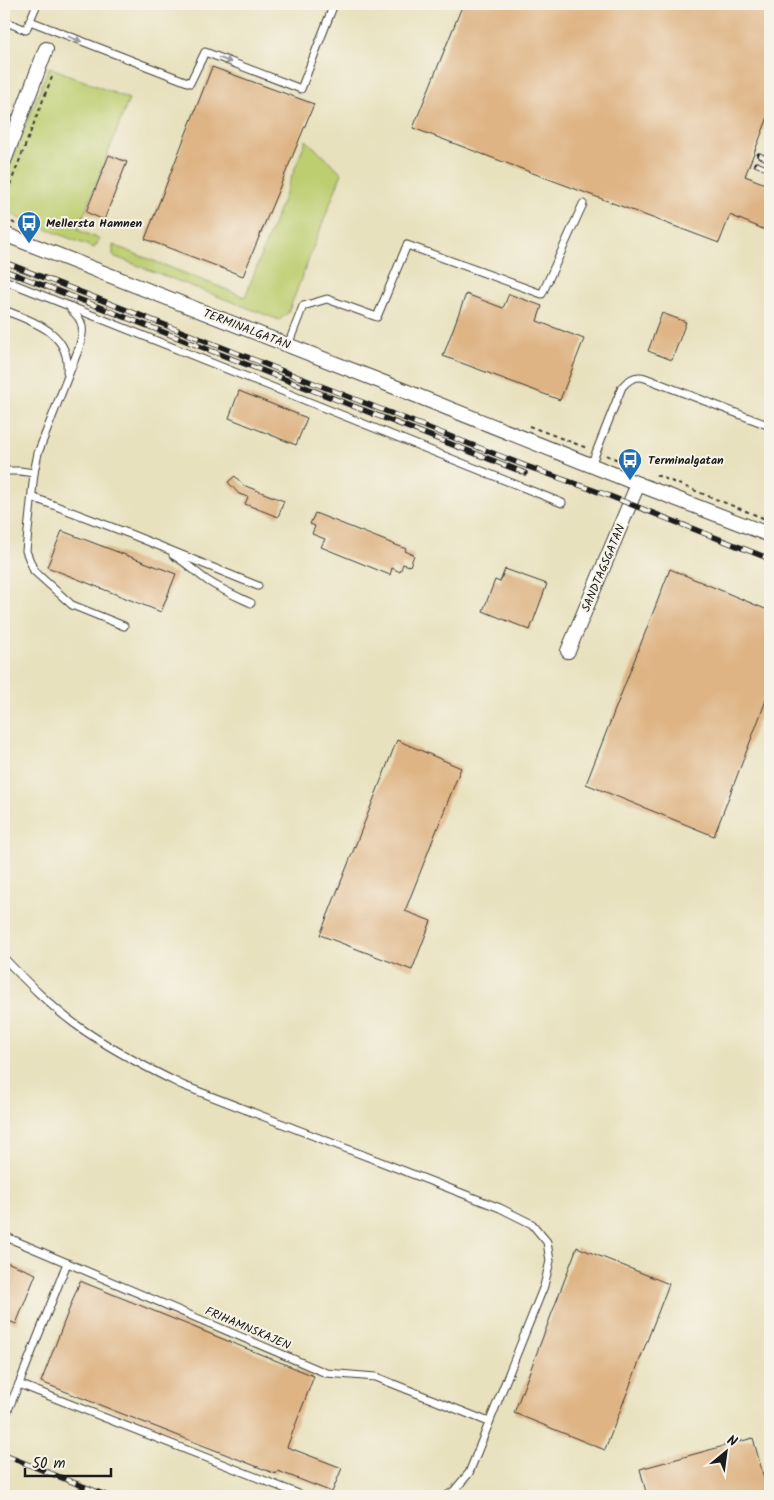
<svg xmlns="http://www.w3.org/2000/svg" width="774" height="1500" font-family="Kalam,sans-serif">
<rect width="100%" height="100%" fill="#f7f3e8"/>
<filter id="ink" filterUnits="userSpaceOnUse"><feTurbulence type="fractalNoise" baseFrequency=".02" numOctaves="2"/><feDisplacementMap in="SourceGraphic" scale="10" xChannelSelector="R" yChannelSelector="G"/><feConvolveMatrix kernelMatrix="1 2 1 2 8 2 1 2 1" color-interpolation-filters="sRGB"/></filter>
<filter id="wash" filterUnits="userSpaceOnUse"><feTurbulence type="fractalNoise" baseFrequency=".0096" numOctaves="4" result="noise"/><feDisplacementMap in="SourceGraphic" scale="20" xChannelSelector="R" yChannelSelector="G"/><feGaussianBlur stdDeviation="1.12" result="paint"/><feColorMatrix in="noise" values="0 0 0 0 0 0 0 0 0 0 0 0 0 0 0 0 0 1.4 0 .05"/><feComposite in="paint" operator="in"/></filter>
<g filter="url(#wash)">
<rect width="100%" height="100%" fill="#e8e1be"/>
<!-- green -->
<g fill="#bdce71" stroke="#6c7546">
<polygon points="49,67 129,99 78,230 99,239 97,244 94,248 16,217 6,204 4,197 4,182 5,177"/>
<polygon points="306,140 342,173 288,313 279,320 113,256 113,245 245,297"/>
</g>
<g id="blocks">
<!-- building -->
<g fill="#deb484">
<polygon points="463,4 765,4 770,6 770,112 745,176 770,186 770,232 730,215 719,243 413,128"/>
<polygon points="212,67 314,104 243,276 145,239"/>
<polygon points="109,155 127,162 104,220 86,212"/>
<polygon points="466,294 503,308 509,294 542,306 537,321 584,339 560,400 443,356"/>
<polygon points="662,313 686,322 672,360 648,351"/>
<polygon points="239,391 307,418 296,445 229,418"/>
<polygon points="235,476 243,485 284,501 278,517 245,504 248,497 239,494 228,482"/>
<polygon points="315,513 406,549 405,551 414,555 410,566 403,564 400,572 392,568 390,575 321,547 325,539 312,534 315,526 310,524"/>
<polygon points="62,531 176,574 161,612 47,567"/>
<polygon points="505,569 547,584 530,630 483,611 495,580 500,582"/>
<polygon points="670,569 770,611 770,690 714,836 586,784"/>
<polygon points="397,740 461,768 405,911 431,921 412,970 320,935"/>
<polygon points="577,1247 669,1284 605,1450 514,1413"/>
<polygon points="4,1261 36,1274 16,1324 4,1319"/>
<polygon points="80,1281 314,1376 287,1447 342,1468 332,1492 278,1471 276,1474 41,1382"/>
<polygon points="753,1438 769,1496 647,1496 640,1469"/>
</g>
</g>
</g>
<g filter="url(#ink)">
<use href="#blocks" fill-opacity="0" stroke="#3b3a34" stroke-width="1"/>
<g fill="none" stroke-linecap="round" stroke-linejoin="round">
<!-- lane casing -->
<g stroke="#3b3a34" stroke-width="9">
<g id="lane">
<polyline points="4,21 26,30 37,4"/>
<polyline points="30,21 190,83 205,52 301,89 334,4"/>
<polyline points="4,129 14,133"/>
<polyline points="4,280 562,503"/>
<path d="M4,310c29,12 67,22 63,62"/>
<path d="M71,310c14,11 13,21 8,38l-41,105 -4,20 -8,78 8,20 38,34 52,21"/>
<polyline points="288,345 303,306 327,299 377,317 407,245 542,294 583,204"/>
<path d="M591,465l31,-78c6,-7 14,-12 23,-9l125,48"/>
<polyline points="4,471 20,471 34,473"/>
<polyline points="32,497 130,534 258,586"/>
<path d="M173,555c13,7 23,18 35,26 14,9 28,15 43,22"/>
<path d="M4,958c22,23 45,47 71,66 33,24 70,43 107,61l318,123 32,16 15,18 3,19 -6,25 -75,187 -15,18 -8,5"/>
<polyline points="4,1236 326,1373 376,1377 489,1422"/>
<polyline points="67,1263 19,1384 304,1496"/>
<polyline points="4,1419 19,1384"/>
</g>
</g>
<!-- street casing -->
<g stroke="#3b3a34" stroke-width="16">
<g id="street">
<polyline points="4,161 46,49"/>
<polyline points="4,234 400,389 638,484 770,535"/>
<polyline points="568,651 638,484"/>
</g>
</g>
<!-- path -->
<g stroke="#3b3a34" stroke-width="2" stroke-dasharray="4 4" stroke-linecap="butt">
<polyline points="4,200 52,77"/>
<polyline points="4,208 11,221 15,224"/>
<polyline points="529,426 587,448"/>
<polyline points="606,455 633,466"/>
<polyline points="656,475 768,520"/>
</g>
<!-- lane -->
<use href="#lane" stroke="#fff" stroke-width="7"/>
<!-- street -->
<use href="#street" stroke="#fff" stroke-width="14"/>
<!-- rail casing -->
<g stroke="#1c1c1c" stroke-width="5.5">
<g id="rail">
<polyline points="759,155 770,160"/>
<polyline points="756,164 770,170"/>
<polyline points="4,262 526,466 607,495 770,559"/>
<polyline points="4,270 525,473"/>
<polyline points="4,1455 108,1496"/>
</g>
</g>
<!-- rail -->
<use href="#rail" stroke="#f7f3e8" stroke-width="4" stroke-dasharray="11" stroke-linecap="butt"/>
</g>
<!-- one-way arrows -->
<defs><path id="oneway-solid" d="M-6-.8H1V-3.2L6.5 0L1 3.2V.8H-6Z" transform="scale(1.25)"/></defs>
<g fill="#999">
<use href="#oneway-solid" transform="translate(75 39) rotate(21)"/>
<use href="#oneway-solid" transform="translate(225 60) rotate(21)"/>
</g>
</g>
<!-- icons -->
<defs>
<g id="bus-pin" transform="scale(1.25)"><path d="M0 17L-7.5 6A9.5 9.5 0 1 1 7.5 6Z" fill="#1f6fb2" stroke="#f7f3e8"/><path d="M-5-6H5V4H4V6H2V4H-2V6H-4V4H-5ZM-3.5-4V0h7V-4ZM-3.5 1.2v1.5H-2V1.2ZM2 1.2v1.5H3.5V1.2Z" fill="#fff"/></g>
</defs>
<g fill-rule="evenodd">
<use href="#bus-pin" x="29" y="223"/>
<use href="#bus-pin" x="630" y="460"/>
</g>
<g text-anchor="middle" stroke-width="4" stroke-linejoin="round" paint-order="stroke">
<!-- poi labels -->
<g font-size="12" font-weight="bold" fill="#1c1c1c" stroke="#f7f3e8" text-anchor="start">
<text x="46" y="227">Mellersta Hamnen</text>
<text x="648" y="464">Terminalgatan</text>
</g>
<!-- street labels -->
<g font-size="12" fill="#1c1c1c" stroke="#f7f3e8">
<text transform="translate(247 329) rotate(21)" y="4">TERMINALGATAN</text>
<text transform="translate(603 568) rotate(-67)" y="4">SANDTAGSGATAN</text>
<text transform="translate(248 1328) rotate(23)" y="4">FRIHAMNSKAJEN</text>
</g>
</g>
<!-- margin -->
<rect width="774" height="1500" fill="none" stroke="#f7f3e8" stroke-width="20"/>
<!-- north arrow -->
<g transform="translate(726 1452) rotate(29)" stroke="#f7f3e8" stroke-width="4" paint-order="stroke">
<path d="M0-4L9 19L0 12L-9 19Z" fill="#1c1c1c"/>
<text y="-8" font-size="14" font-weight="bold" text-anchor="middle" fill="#1c1c1c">N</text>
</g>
<!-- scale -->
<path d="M25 1468v8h86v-8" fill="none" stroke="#1c1c1c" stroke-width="2.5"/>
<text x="32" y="1468" font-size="15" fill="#1c1c1c" stroke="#f7f3e8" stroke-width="4" paint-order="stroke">50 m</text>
</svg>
